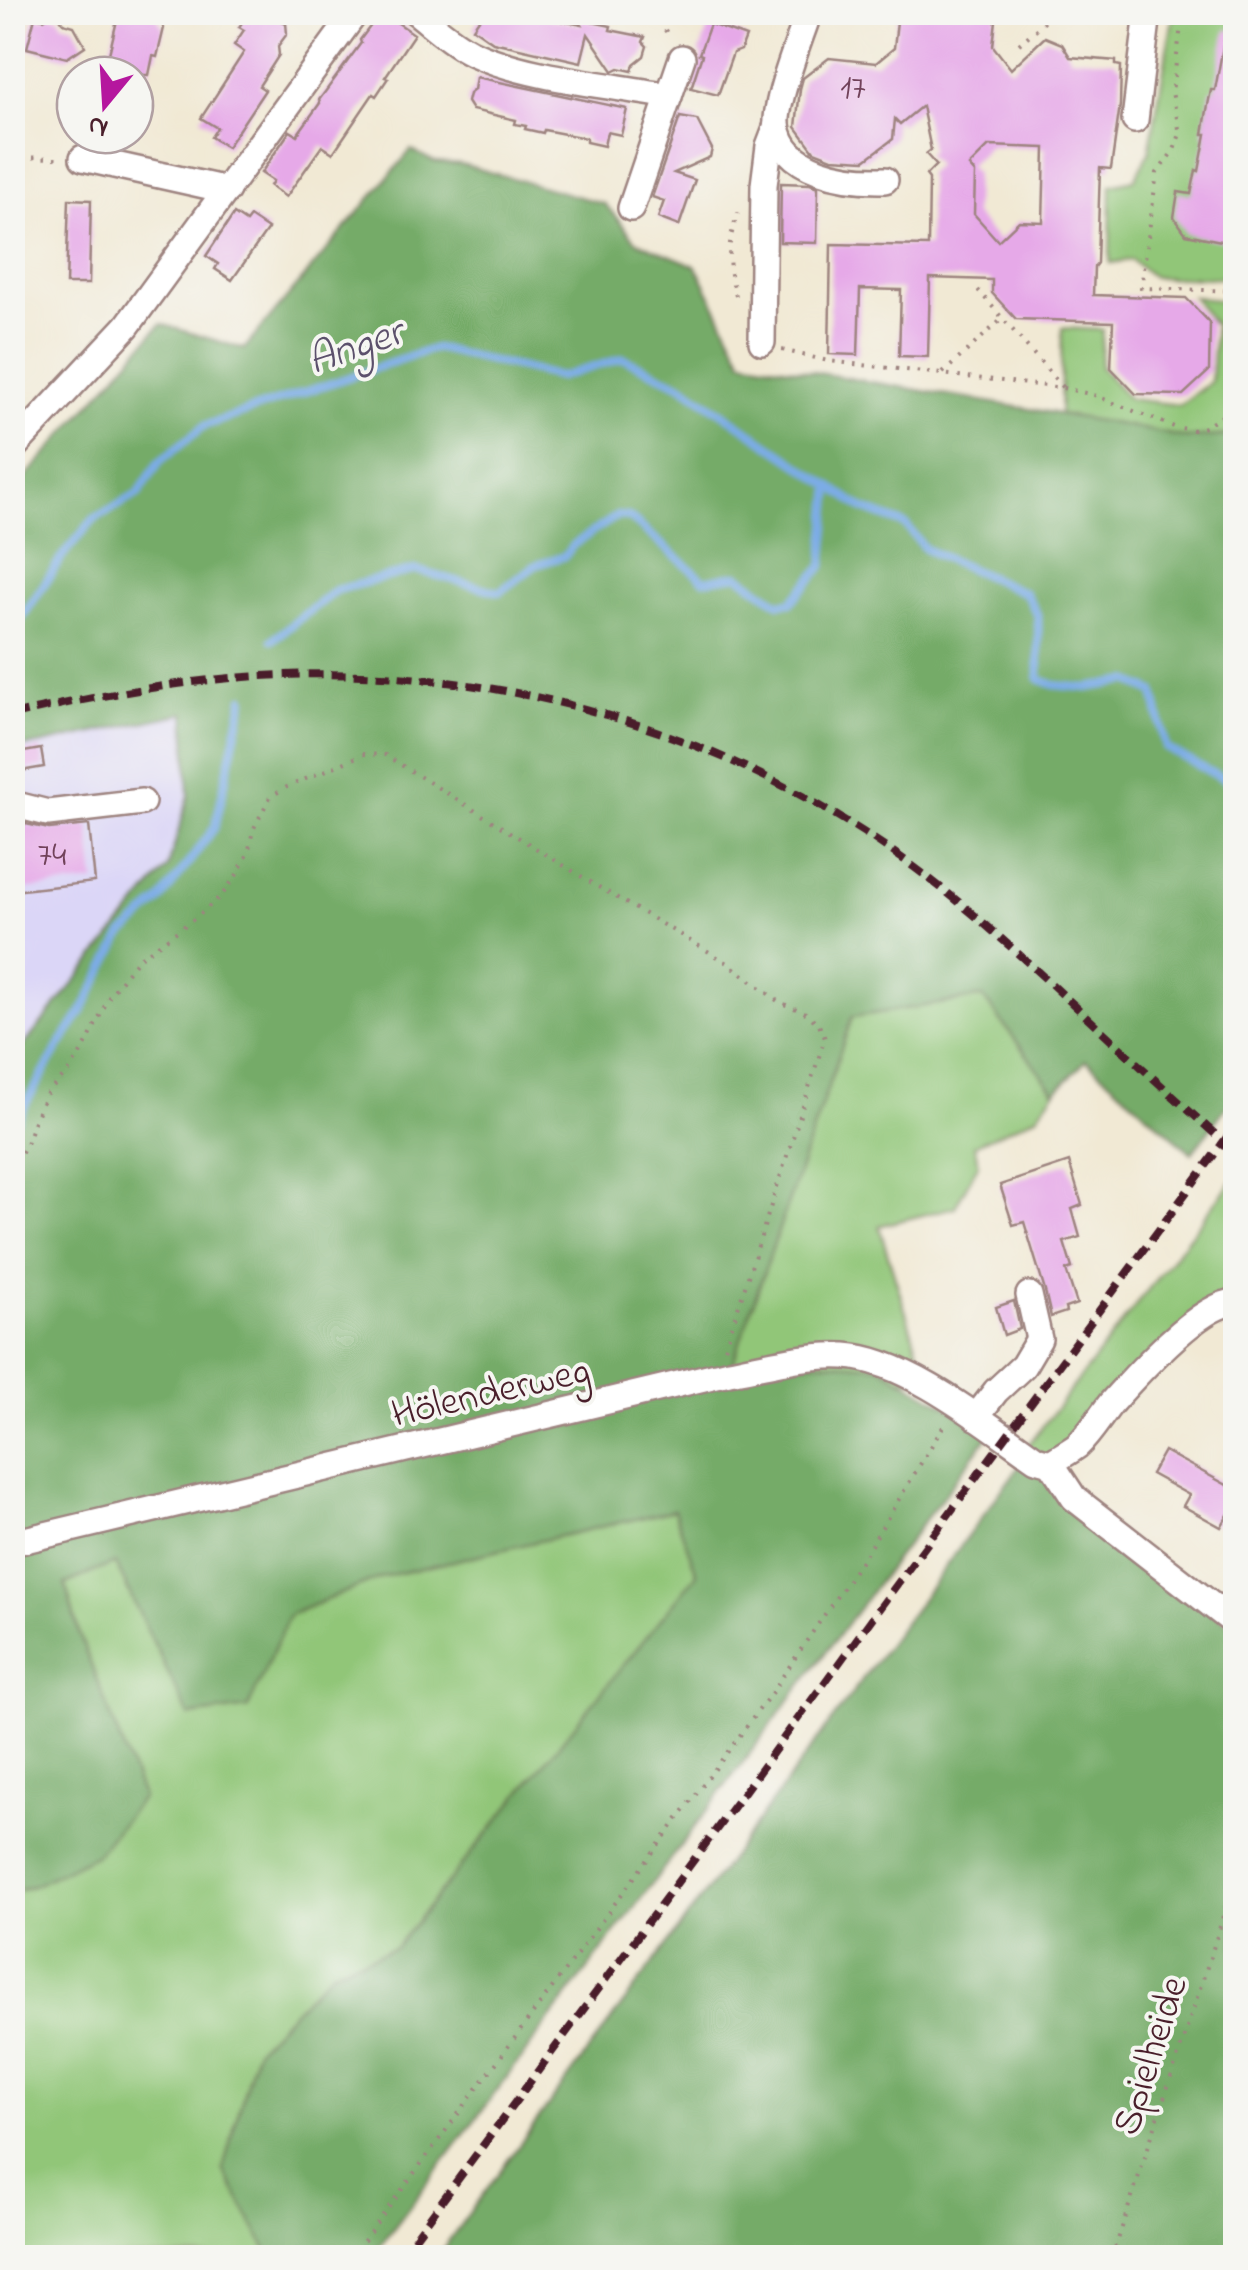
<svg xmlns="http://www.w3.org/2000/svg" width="1248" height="2270" font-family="'Indie Flower',sans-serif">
<rect width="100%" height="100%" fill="#f6f6f2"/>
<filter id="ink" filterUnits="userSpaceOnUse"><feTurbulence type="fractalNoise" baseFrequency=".01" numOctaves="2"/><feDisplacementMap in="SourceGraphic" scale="20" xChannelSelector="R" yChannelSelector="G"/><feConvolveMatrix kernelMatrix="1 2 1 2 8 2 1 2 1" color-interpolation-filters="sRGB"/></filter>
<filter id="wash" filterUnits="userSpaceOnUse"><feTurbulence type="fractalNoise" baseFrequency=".0048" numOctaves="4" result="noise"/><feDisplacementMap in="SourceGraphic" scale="40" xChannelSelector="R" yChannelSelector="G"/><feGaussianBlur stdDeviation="2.25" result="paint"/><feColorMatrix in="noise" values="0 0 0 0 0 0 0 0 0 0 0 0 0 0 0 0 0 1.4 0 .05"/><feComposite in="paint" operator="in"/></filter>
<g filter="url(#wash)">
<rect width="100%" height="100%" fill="#f1e9d4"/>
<!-- built -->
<polygon fill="#dbd6f7" points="185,713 189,795 168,867 13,1059 13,748 39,745"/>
<!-- green -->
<g fill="#91c678" stroke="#6e7252" stroke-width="2.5">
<polygon points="1174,13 1235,13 1235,278 1153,277 1131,260 1110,263 1111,185 1134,180 1149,152"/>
<polygon points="1193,297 1235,302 1235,435 1187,438 1060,414 1062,328 1103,330 1100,367 1129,399 1180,405 1211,381 1215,326"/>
<polygon points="983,997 1055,1092 1037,1116 974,1145 979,1163 955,1207 879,1226 927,1380 731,1368 852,1017"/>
<polygon points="1232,1181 1235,1184 1235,1300 1050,1460 1025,1449"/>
<polygon points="674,1510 698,1574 395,1948 333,1970 224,2169 271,2257 13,2258 13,1892 35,1885 79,1634 65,1584 115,1563 190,1716 248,1707 288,1615 382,1577"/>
</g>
<!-- forest -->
<g fill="#74ab68" stroke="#5f654a" stroke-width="2.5">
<polygon points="411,150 435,162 461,164 605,204 636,241 696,266 743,360 1123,425 1187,438 1235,435 1235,1095 1192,1153 1086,1060 1055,1092 983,997 852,1017 731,1368 813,1361 879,1366 991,1432 372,2257 271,2257 223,2169 256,2049 333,1970 395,1948 697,1574 674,1510 382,1577 289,1615 248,1708 189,1716 115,1563 65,1584 79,1634 142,1797 97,1854 35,1885 13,1892 13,1059 168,867 189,795 185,713 39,745 13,748 13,492 161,324 244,349"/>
<polygon points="1026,1457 1235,1629 1235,2257 436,2258"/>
</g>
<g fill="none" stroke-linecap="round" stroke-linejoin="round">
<!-- stream -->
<g stroke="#7cace6" stroke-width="8">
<polyline points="12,633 64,554 94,519 138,494 159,462 204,426 435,348 560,377 623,358 680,384 864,509 906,525 925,549 1025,593 1038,616 1039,679 1054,685 1087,688 1129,681 1154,692 1166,748 1236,786"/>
<polyline points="272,640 336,590 415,570 499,592 536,565 565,556 573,545 617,516 629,517 704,580 738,575 779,603 791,602 823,566 831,486"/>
<polyline points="12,1127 59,1047 83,1010 122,936 161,900 215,827 244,698"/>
</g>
</g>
<g id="blocks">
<!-- building -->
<g fill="#e6a9e8" fill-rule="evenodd">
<polygon points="119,12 153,12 164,28 157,57 153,56 149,75 104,75"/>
<polygon points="249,12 288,12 282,21 286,23 287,34 278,46 279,55 259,86 265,90 227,147 211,137 217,128 201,118 244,52 234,45 244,30 239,27"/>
<polygon points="382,12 414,34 385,77 388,78 376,96 373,94 333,153 322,146 286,197 270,186 273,181 261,173 290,131 297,135 320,103 319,100 325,92 361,43 360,40 372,24 374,23"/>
<polygon points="484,12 516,12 582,25 578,19 611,26 610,30 645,37 643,42 647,46 644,56 634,64 632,71 619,68 613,71 588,34 581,62 493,42 473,28"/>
<path d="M898,12h99l-4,34 18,23 34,-32 17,7 8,13 46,4v4l5,1 -1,39 -9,64 -11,-1 -3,95 -3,4 -1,28 93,3 24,25 -1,48 -26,24 -47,-1 -25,-26 2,-46 -97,-3 -24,-26v-13l-62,-2 -2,79 -29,-1 2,-66 -41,-1 -2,66 -29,-1 2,-110 97,2 1,-67 -3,-4 10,-10 -10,-11 5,-4 -9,-44 -22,18 -5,-5 -2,20 -28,21 -33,-2 -18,-7 -18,-24 4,-38 3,-11 26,-20 47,5 18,-15zM989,146l56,2 -2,74 -24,-1 -21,20 -24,-27 1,-41 -6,-7z"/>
<polygon points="50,15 59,17 63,23 74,26 85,46 67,58 27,48 35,17 44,19"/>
<polygon points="710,24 746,37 741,50 733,53 718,95 691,88 702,55 699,54"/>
<polygon points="1226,30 1236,31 1236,244 1186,234 1174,217 1178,192 1191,194 1196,170 1199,171 1206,134 1203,134 1207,110 1211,90 1215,90"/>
<polygon points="476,77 627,109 621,135 607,132 604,146 586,142 586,138 544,130 543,133 525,129 526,126 515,124 516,120 472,110 467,102 469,94 474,90"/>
<polygon points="680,117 697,120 712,149 710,157 674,173 695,180 679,226 658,218 664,201 652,197"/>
<polygon points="781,183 810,184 818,187 817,243 780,242"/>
<polygon points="69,199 91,200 89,284 66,284"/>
<polygon points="234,214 246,222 250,217 268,229 232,280 215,269 218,264 206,256"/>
<polygon points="41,749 44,767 15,772 12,754"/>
<polygon points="21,823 49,829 89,825 95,882 12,891 12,824"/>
<polygon points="1069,1162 1082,1205 1072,1209 1080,1237 1064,1242 1072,1268 1066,1270 1077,1304 1065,1308 1066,1312 1051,1317 1045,1291 1024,1222 1013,1225 1000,1185"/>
<polygon points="1014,1301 1020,1329 1004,1335 996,1307"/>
<polygon points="1164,1451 1236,1490 1236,1501 1221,1527 1183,1506 1189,1495 1151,1474"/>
</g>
</g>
</g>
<g filter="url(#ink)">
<use href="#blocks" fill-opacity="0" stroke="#9e8480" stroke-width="2.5"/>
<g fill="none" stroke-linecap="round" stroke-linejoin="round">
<!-- minor casing -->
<g stroke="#9e8480" stroke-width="30">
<g id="minor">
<path d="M416,12c18,14 36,31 57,41 54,25 137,32 196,43l13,-38"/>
<path d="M809,12c-9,26 -34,89 -32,113 6,48 71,56 108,55"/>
<polyline points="1135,120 1148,12"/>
<polyline points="83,158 227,190"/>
<polyline points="631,208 669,96"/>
<polyline points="762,342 764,185 769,146 777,125"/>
<polyline points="12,449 127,326 356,12"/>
<polyline points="12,804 48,813 142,802"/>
<polyline points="976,1417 996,1391 1023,1366 1039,1339 1029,1295"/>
<path d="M1051,1463c8,-6 18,-11 26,-17 13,-12 23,-29 34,-43 24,-27 89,-100 125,-101"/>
<polyline points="1051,1463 1074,1498 1236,1624"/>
<path d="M12,1543l717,-171c38,-7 78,-18 116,-16 61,3 141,68 191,103l15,4"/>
</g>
</g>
<!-- path -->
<g stroke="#9e8480" stroke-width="4" stroke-dasharray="2.5 8" stroke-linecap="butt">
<polyline points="654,12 670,38"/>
<polyline points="1107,12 1122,26"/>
<polyline points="1183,12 1172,92 1180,134 1174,150 1157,173 1141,288 1236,291"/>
<polyline points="1019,44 1056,12"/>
<polyline points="12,157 58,158"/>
<polyline points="978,290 1063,388"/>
<path d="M736,296c-9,-34 -10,-49 2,-83"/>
<polyline points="782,350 828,361 1063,388 1094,395 1174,427 1193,430 1205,427 1236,407"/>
<polyline points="943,373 1002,319"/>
<polyline points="12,1171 26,1144 35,1118 47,1093 70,1070 87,1043 109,997 122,979 137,960 198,916 222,895 236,876 248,854 253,830 270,797 287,787 364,754 385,755 597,886 728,963 779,1002 804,1012 818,1023 825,1038 725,1348"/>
<polyline points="351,2258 770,1695 865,1555 946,1422"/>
<polyline points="1112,2258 1219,1930 1236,1870"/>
</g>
<!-- minor -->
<use href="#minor" stroke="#fff" stroke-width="25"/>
<!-- rail -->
<g stroke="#4a1f2b" stroke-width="8" stroke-dasharray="15 8" stroke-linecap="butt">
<path d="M12,715c89,-20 179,-37 270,-40 225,-9 450,58 632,192 57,42 108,90 160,138 54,50 107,99 162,148"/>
<polyline points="400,2258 1236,1125"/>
</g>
</g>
</g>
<g text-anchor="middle" stroke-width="8" stroke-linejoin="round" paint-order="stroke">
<!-- number labels -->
<g font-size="35" fill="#71425a">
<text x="853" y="98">17</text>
<text x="52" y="865">74</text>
</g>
<!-- street labels -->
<g font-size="40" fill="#4a1f2b" stroke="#f6f6f2">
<text transform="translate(490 1390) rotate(-13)" y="14">Hölenderweg</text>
<text transform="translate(1148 2055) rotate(-72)" y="14">Spielheide</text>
</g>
<!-- water labels -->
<g font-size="42" font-style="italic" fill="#5c506c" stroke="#f6f6f2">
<text transform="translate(354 344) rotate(-19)" y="15">Anger</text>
</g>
</g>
<!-- margin -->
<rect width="1248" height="2270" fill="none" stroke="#f6f6f2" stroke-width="50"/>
<!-- north arrow -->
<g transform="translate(105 105) rotate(198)"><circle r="48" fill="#f6f6f2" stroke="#b1a0a2" stroke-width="2.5"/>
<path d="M0-8L18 38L0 25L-18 38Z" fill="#b5179e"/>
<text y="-15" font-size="28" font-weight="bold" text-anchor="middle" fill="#4a1f2b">N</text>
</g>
</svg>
